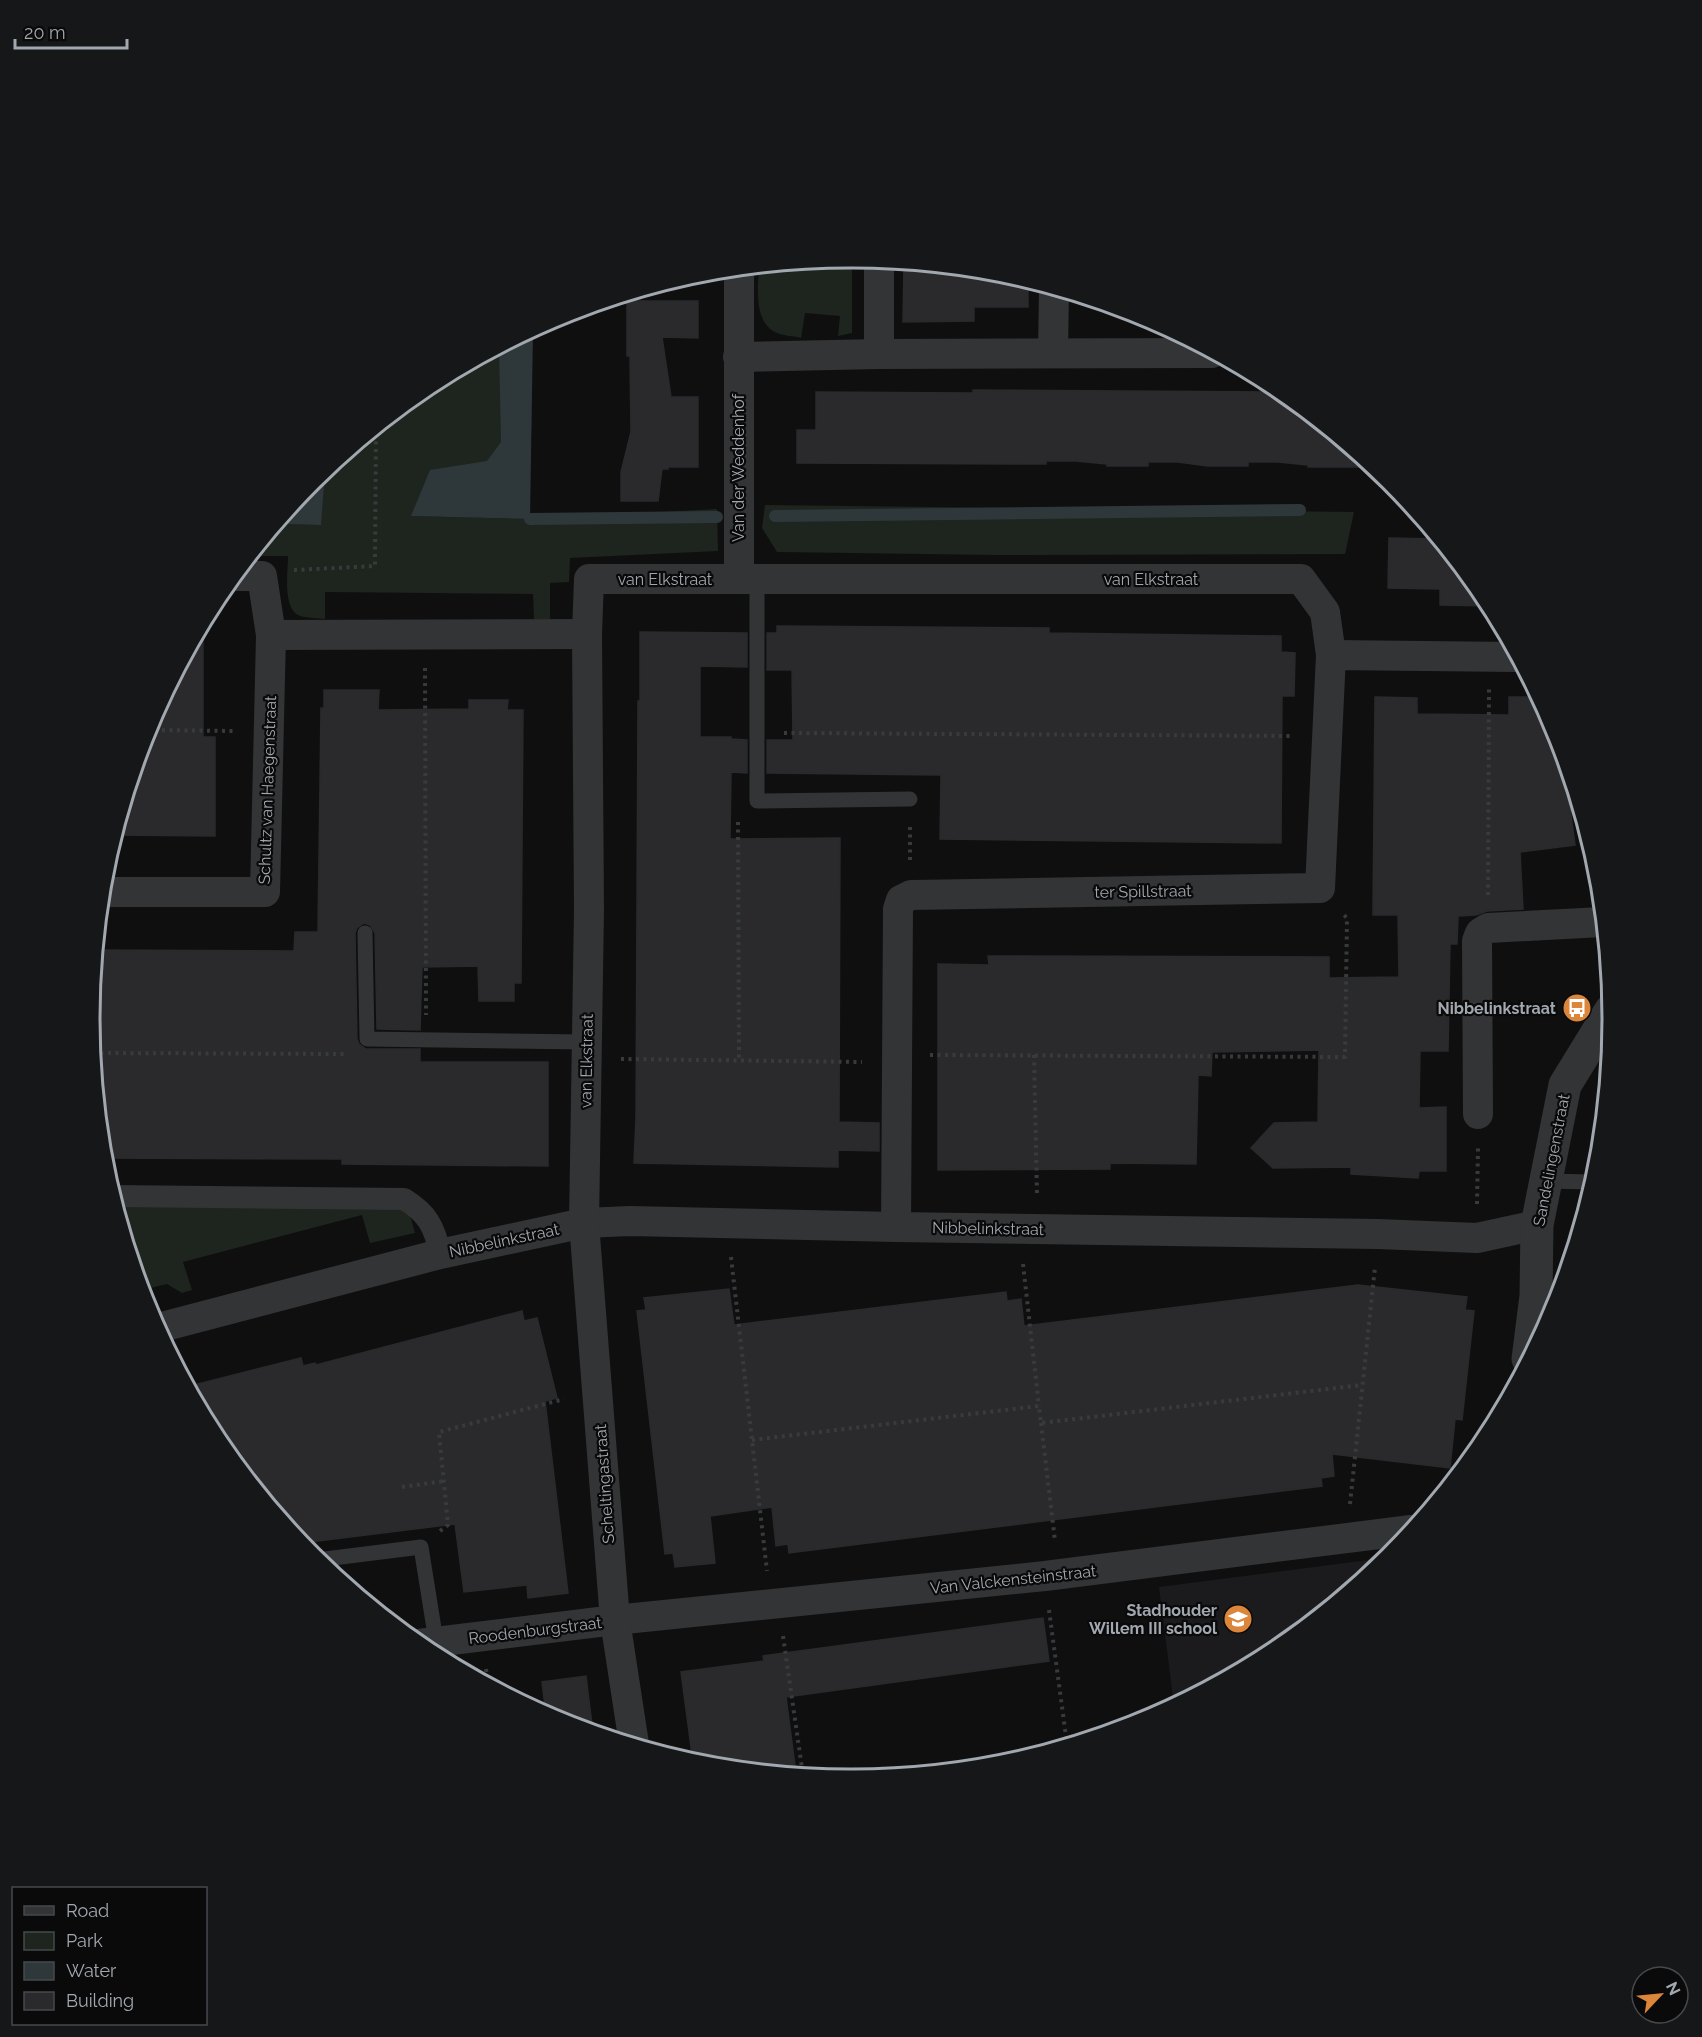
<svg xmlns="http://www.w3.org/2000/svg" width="1702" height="2037" font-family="Raleway,sans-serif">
<rect width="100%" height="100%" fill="#0f0f10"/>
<!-- built -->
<polygon fill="#1b1b1d" points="1393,1552 1273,1651 1174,1705 1159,1587 1376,1559 1376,1554"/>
<!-- green -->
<g fill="#1e241e">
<path d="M852,258v75l-14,3 2,-20 -35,-3 -4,25c-7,-2 -17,-2 -24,-5 -24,-10 -19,-46 -18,-66z"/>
<path d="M505,345l-3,150 -82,1 -8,20 118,3 187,-10 1,42 -148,7 -1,24 -19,1v36h-16l-1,-25 -208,-2v27c-8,-1 -18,-1 -25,-3 -18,-7 -12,-44 -12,-60h-37l26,-32 43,1 -7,-45 116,-94z"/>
<polygon points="765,505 1354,512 1345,554 996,555 777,552 762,528"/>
<polygon points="398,1206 410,1215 415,1233 370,1243 362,1215 183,1262 192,1290 182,1293 167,1284 142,1290 117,1207"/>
</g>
<!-- water -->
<g fill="#2e383b">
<polygon points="533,330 530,519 411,516 430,470 487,461 501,442 499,348"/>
<polygon points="325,471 321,525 277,524 313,480"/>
</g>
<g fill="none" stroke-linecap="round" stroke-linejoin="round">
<!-- stream -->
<g stroke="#2e383b" stroke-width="12">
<polyline points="775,516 1300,510"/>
<polyline points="530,519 717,517"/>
</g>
</g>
<!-- building -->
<g fill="#2a2a2c" stroke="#292a2c" stroke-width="1.5">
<polygon points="904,263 999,272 1028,281 1028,307 974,307 974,321 903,322"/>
<polygon points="627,301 698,301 698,338 662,337 671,397 698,397 698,467 668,467 668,469 662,469 658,501 621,501 621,472 631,432 630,356 627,356"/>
<polygon points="973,390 1281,392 1373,467 1308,467 1308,465 1278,462 1248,462 1248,466 1208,466 1178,462 1148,462 1148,466 1107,466 1107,464 1076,461 1046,461 1046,464 797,463 797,430 816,430 816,392 973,393"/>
<polygon points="1389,538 1437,539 1484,596 1489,606 1440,605 1440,589 1388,588"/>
<polygon points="203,625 203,737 215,737 215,836 115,835 148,727"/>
<polygon points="777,626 1049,628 1049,633 1281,636 1281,652 1295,653 1294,696 1282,696 1281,843 940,839 941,775 767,773 767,740 793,740 792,670 767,670 767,633 777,633"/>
<polygon points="640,632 747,633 747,667 700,666 700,737 731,737 731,739 747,740 747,773 731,772 730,839 840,838 839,1122 879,1123 879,1151 838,1150 838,1167 634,1163 636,1119 638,701 640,701"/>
<polygon points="324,690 379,690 378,710 469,709 469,700 508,700 507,710 523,710 521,983 514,983 514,1001 479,1001 478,966 422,967 420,1030 377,1029 375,933 370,925 364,923 357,928 355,933 357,1039 359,1044 366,1049 420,1049 420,1062 548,1062 548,1166 342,1164 342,1159 104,1158 98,1102 98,1049 93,1049 90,1019 97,950 294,951 295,932 318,932 321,708 324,708"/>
<polygon points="1375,697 1417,698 1417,714 1509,715 1509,697 1538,697 1554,728 1563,757 1575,845 1520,852 1523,909 1487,911 1476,915 1458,916 1457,944 1450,944 1448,1051 1420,1051 1419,1108 1446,1107 1446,1171 1419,1171 1418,1178 1351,1174 1351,1167 1273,1168 1251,1148 1274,1123 1318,1122 1319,1050 1212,1052 1211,1076 1198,1075 1196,1164 1110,1163 1110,1169 938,1170 938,964 989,965 988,956 1329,957 1329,978 1399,977 1398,915 1373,915"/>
<polygon points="1358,1285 1467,1297 1465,1310 1474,1311 1462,1420 1455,1419 1450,1468 1332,1454 1334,1476 1321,1478 1322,1486 789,1553 788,1544 776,1546 772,1507 710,1516 715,1563 675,1567 673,1553 665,1554 637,1311 646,1310 644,1298 729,1289 734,1325 1006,1292 1007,1301 1021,1299 1024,1326"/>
<polygon points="522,1311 524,1321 537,1318 557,1398 545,1401 568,1593 528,1598 527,1585 464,1592 455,1524 302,1543 218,1441 199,1405 194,1385 301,1358 303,1366 315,1363 316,1365"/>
<polygon points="1043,1618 1049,1661 786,1697 795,1766 765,1771 702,1765 693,1762 681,1672 764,1661 763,1656"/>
<polygon points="586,1676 590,1709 593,1731 559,1721 546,1714 542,1682"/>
</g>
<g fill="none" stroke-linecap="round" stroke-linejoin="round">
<!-- path -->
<g stroke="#383b3d" stroke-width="4" stroke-dasharray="3 4.5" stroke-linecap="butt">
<polyline points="294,570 375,566 376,428"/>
<polyline points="425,668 426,1015"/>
<polyline points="147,730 236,731"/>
<polyline points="784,733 1293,736"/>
<polyline points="738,822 739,1060"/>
<polyline points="910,827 910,861"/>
<polyline points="1488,895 1489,689"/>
<polyline points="93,1053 344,1054"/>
<polyline points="930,1055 1345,1057 1347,918 1343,914"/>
<polyline points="1034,1055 1037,1195"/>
<polyline points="621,1059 862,1062"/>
<polyline points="1477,1204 1478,1148"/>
<polyline points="731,1257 767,1571"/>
<polyline points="1023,1264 1039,1406"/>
<polyline points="1041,1423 1055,1541"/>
<polyline points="752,1440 1039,1406 1041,1423 1362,1385"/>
<polyline points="402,1487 444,1481"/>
<polyline points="1350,1504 1375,1267"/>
<polyline points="440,1531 448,1525 439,1432 564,1399"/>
<polyline points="1049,1610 1067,1744"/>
<polyline points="783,1636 803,1775"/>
<polyline points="486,1669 488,1683"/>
<polyline points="843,1779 1045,1751"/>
</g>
<!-- service -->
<g stroke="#323436" stroke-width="15">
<polyline points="757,579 757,801 910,799"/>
<polyline points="365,933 367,1039 587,1042"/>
<polyline points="1545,1181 1593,1182"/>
<polyline points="317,1560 421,1547 436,1641"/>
</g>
<!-- pedestrian -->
<path stroke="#323436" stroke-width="22" d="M113,1196l291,3c23,14 31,28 36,55"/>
<!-- minor -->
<g stroke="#323436" stroke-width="30">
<polyline points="879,260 879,354"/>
<polyline points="1053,353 1054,289"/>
<polyline points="738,357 879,354 1212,353"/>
<polyline points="739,579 739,269"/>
<polyline points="271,635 587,634"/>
<polyline points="102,892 265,892 271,635 262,576 234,576"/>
<polyline points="1478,1114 1477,941 1480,933 1488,928 1602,922"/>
<polyline points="896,1227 898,909 901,900 911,895 1320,888 1331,655 1516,657"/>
<polyline points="158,1328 440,1254 584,1223 630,1221 896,1227 1378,1234 1477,1238 1537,1225"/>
<polyline points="419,1644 615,1620 1045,1576 1411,1530"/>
<polyline points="634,1744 615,1620 584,1223 589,910 587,634 589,579 1301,579 1325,612 1331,655"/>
</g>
<!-- tertiary -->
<polyline stroke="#323436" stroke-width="33" points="1528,1359 1536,1296 1537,1225 1565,1085 1611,1010"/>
</g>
<!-- icons -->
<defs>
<g id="bus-disc" transform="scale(1.5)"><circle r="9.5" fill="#dc863b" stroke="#0a0a0b"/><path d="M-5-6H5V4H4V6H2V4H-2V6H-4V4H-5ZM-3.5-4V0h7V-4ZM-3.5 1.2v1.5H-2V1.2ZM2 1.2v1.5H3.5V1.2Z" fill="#fff"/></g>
<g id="school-disc" transform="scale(1.5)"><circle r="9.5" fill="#dc863b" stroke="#0a0a0b"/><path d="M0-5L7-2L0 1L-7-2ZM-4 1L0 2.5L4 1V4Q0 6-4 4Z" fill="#fff"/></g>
</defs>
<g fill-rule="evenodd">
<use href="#bus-disc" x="1577" y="1008"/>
<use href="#school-disc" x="1238" y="1619"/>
</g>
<g text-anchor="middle" stroke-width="4.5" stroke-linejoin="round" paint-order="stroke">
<!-- street labels -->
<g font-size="16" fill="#a1a8af" stroke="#0a0a0b">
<text transform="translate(738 468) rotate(-90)" y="6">Van der Weddenhof</text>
<text x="665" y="585">van Elkstraat</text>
<text x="1151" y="585">van Elkstraat</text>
<text transform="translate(267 790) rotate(-88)" y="6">Schultz van Haegenstraat</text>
<text transform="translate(1143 891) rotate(-1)" y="6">ter Spillstraat</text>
<text transform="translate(586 1061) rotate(-89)" y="6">van Elkstraat</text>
<text transform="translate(1551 1160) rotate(-79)" y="6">Sandelingenstraat</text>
<text transform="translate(988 1228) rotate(1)" y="6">Nibbelinkstraat</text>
<text transform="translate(504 1240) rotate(-12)" y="6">Nibbelinkstraat</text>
<text transform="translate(604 1484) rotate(-94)" y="6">Scheltingastraat</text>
<text transform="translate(1013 1579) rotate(-6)" y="6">Van Valckensteinstraat</text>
<text transform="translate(535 1630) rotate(-7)" y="6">Roodenburgstraat</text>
</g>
<!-- poi labels -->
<g font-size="16" font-weight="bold" fill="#a1a8af" stroke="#0a0a0b" text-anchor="end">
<text x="1556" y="1014">Nibbelinkstraat</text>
<text x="1217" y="1616">Stadhouder<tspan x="1217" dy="18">Willem III school</tspan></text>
</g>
</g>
<!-- crop -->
<path d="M0 0H1702V2037H0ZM850 268H852A750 750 0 0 1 1602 1018V1019A750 750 0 0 1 852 1769H850A750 750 0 0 1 100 1019V1018A750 750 0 0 1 850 268Z" fill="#161718" fill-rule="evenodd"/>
<path fill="none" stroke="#a1a8af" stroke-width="3" d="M850 268H852A750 750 0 0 1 1602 1018V1019A750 750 0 0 1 852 1769H850A750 750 0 0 1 100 1019V1018A750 750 0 0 1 850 268Z"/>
<!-- legend -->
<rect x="12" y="1887" width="195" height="138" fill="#0a0a0b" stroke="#46494d" stroke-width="1.5"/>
<rect x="24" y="1906" width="30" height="9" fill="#323436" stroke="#46494d" stroke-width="1.5"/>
<text x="66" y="1917" font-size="18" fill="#a1a8af">Road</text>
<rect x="24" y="1932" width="30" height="18" fill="#1e241e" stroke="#46494d" stroke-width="1.5"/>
<text x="66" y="1947" font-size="18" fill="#a1a8af">Park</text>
<rect x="24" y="1962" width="30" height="18" fill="#2e383b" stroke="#46494d" stroke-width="1.5"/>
<text x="66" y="1977" font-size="18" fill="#a1a8af">Water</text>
<rect x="24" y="1992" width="30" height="18" fill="#2a2a2c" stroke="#46494d" stroke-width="1.5"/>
<text x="66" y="2007" font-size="18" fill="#a1a8af">Building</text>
<!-- north arrow -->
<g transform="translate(1660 1995) rotate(64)"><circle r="28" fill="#0a0a0b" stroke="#46494d" stroke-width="1.5"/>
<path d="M0-4.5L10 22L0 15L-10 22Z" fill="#dc863b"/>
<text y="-9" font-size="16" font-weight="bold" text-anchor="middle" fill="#a1a8af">N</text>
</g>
<!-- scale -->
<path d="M15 39v9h112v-9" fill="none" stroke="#a1a8af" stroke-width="3"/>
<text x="24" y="39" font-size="18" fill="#a1a8af" stroke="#0a0a0b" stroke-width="4.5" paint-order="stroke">20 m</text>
</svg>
